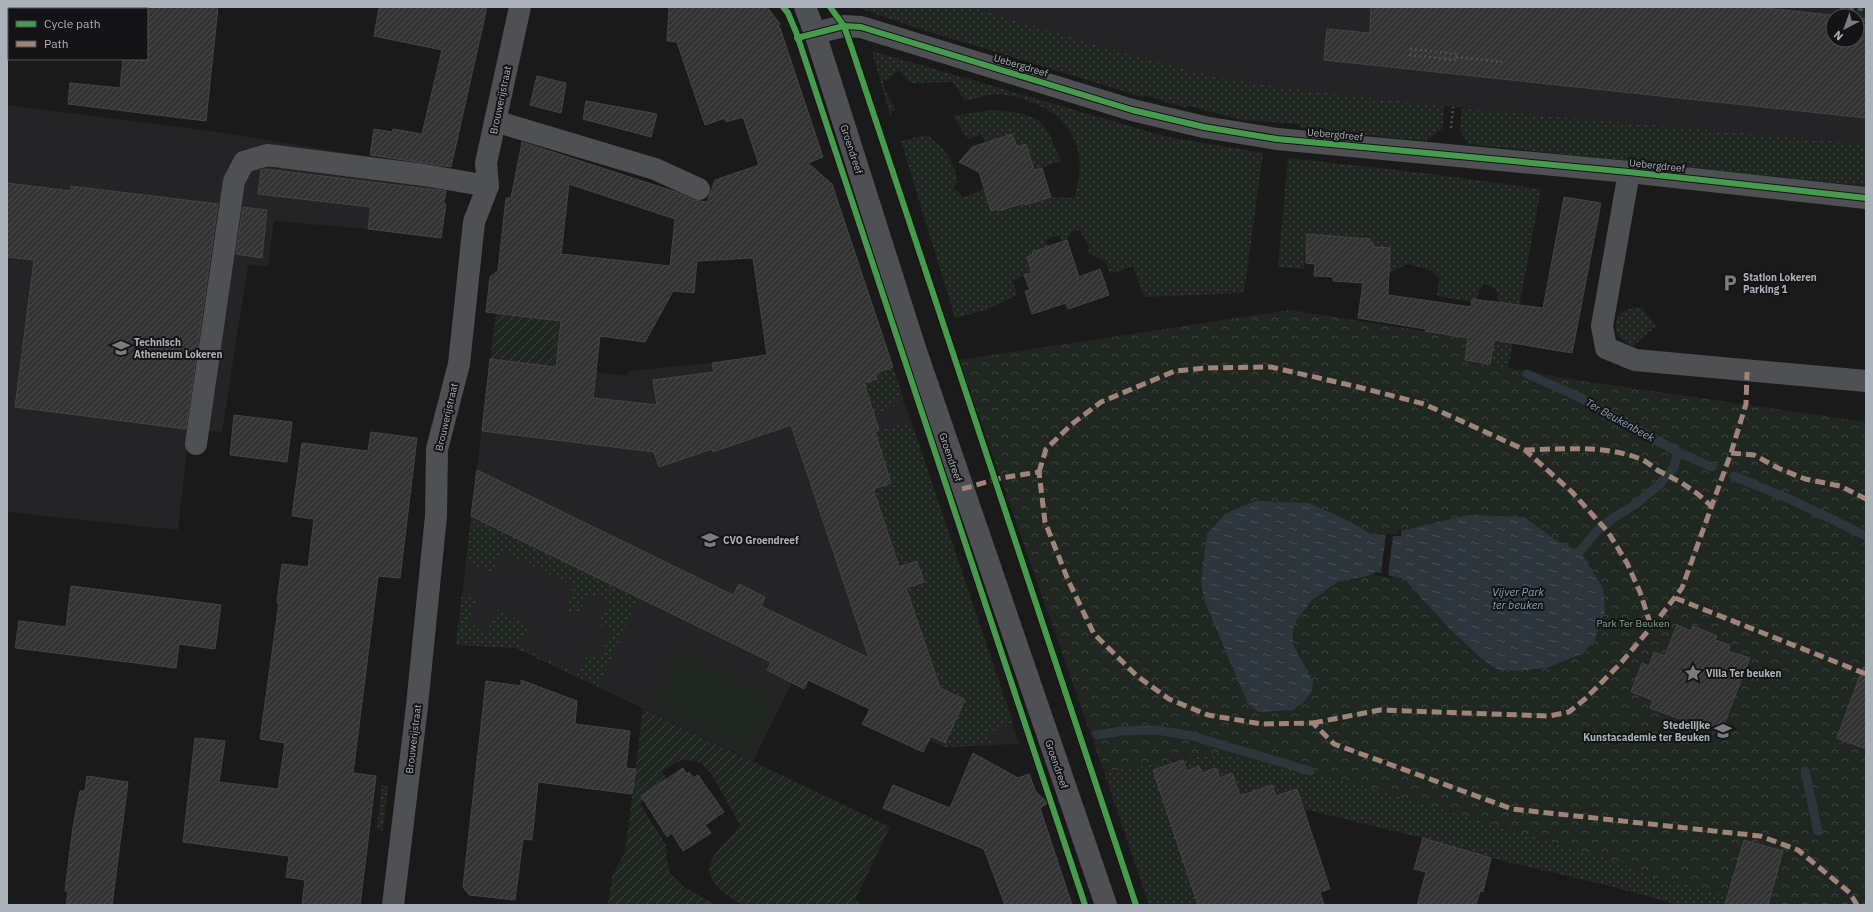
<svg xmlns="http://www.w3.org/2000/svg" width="1873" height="912" font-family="'IBM Plex Sans',sans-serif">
<defs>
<pattern id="grass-dots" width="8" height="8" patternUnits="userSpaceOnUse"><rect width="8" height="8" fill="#202720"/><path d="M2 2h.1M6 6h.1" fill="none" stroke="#3e443e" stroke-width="1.8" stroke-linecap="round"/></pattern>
<pattern id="park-crowns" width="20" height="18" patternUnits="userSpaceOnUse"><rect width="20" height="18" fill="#202720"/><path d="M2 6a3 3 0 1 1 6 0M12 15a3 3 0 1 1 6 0" fill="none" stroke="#3e443e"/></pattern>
<pattern id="garden-furrows" width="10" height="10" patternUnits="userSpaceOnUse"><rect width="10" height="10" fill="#202720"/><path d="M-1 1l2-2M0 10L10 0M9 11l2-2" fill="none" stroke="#3e443e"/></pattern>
<pattern id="water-ripples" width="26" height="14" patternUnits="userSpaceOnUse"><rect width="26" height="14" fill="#2d363c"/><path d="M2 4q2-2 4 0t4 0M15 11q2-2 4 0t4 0" fill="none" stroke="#495156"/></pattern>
<pattern id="building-hatch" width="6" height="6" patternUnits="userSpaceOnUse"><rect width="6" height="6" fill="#333334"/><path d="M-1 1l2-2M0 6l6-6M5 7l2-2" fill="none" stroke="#4e4e4f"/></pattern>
</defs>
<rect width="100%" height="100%" fill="#1a1a1a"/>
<!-- built -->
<g fill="#242426" fill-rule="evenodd">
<path d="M971,7h895v137l-422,-38 -135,-15 -93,-14 -99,-26zM1833,16h24v24h-24z"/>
<polygon points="7,105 217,132 450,170 441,238 368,229 274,221 268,266 248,265 222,432 189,430 178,530 7,512"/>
<polygon points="884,340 1019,744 944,747 929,740 923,752 862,724 869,708 796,674 753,761 516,648 456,645 490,359 626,376 629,371 712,363"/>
</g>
<!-- grass -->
<g fill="url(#grass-dots)">
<polygon points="856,7 971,7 1117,51 1216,77 1309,91 1444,106 1443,128 1426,141 1300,128 1300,124 1242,120 1187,105 1186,108 1144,95 1143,97 917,28"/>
<path d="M872,51l295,86 96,16 -19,140 -100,4 -11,-31 -23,8 -5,-13 -19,-9 4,-4 -11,-18 -7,1 -5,9 -5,1 -2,-6 -14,4 2,7 -16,6 6,19 -26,9 5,15 -31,15 -31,8 -54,-177 26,-6c18,13 25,24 31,46l-5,7 11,9 20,-8 7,22 6,-2 1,2 25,-11 2,5 26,-8 23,1c15,-45 0,-82 -46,-97 -10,-4 -22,-7 -33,-7 -10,1 -20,5 -30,7l-12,-19 -43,1 -11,-13 -16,12 4,12 8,14 -5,7z"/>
<polygon points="1462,108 1866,144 1866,186 1468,144 1460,131"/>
<path d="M990,110c14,0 44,3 53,15 8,10 13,25 18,36l-29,10 -6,-27 -9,3 -5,-13 -27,9 -3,-9 -14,5 -15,-23z"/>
<path d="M1288,158l144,16 109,15 -33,179 -18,-4 11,-61h-3c1,-11 -2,-18 -14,-18l-5,5 -2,10 -5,-1v3l-35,-6 2,-18 -8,-8 -24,-6 -37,19 2,-13 17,2 1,-23 -17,-2v-4l-20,-6 -46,-2 -3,34 -26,-2z"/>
<path d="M1637,307l5,1 14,18 -23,20c-25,-9 -22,-37 4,-39z"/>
<path d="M893,367c11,32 15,34 -18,48l-5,-14 -10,4 -6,-19 23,-7 -2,-6z"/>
<polygon points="902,423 906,423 915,432 1013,723 988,733 992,745 944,747 965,700 940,688 906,588 924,582 917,561 899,567 873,489 891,483 884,461 856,438"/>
<polygon points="473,517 639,598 598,687 516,648 456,645 462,593 477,601 468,623 487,632 497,610 529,625 519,646 578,674 588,654 599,659 612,632 598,624 609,602 588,593 578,615 565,609 575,586 502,551 492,573 466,561 471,519"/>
<polygon points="1219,753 1353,783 1608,859 1648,875 1866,806 1866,905 1680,905 1610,886 1491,858 1423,838 1304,809 1297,789 1276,796 1272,785 1240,796 1232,774 1220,778 1216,769 1202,773 1199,767 1187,771 1182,760 1153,770 1198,905 1149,905 1104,772"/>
<polygon points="382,785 388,787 383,830 377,829"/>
</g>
<!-- park -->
<polygon fill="url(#park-crowns)" points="1290,310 1468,338 1465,360 1576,380 1866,422 1866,905 1759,905 1648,875 1608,859 1353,783 1219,753 1104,772 959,360"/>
<!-- garden -->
<g fill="url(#garden-furrows)">
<polygon points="496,313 561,321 555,367 490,359"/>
<path d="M643,709l247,118 -35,73 9,5h-121c-19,-10 -46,-28 -27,-52 8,-10 17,-18 24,-28l-28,-50 -11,-12 -18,-4 -21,12 8,13 -30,20 26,41 1,15 3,13 14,14 32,18h-108l4,-29 13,-24z"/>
</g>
<!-- pitch -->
<polygon fill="#202720" points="682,647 780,696 750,757 652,708"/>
<!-- water -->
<polygon fill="url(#water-ripples)" points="1255,501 1309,503 1347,520 1373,535 1401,536 1401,531 1468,515 1524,517 1557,541 1580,551 1603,588 1605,612 1594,641 1582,654 1546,668 1513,671 1496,669 1480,657 1452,631 1404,579 1375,572 1368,576 1339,581 1312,600 1296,621 1293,628 1293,644 1313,682 1312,691 1303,703 1293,710 1258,712 1248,704 1205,602 1201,583 1207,534 1225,514"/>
<!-- pier -->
<polygon fill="#1a1a1a" points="1399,530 1401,531 1401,536 1393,536 1388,575 1392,577 1392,578 1375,575 1375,572 1381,573 1386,534 1399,534"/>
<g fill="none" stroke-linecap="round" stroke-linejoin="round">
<!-- stream -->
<g stroke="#2d363c" stroke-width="9">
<polyline points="1527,374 1579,397 1678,452 1712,467"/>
<polyline points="1734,476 1792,500 1866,536"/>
<polyline points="1580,551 1596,532 1613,518 1633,506 1659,485 1674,467 1678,452"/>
<polyline points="1098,735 1122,731 1157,730 1192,736 1310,771"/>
<polyline points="1805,771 1818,831"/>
</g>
</g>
<!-- building -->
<g fill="url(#building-hatch)" stroke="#424446" fill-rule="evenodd">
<polygon points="147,7 218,7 206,121 68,104 70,83 120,88 123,59 147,59"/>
<polygon points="379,7 487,7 451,167 370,155 374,129 392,132 393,129 422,134 442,50 374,36"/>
<path d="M669,7h98l13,17 -2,2 2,2 43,129 -15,6 24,21 61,183 -18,6 2,6 -13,4 15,47 -4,2 16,51 -18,6 26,78 18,-6 7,21 -18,6 34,100 25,12 -20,43 -14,-7 -8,16 -61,-28 8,-15 -62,-29 -4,9 -37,-19 4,-8 -300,-146 6,-46 256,125 6,-11 26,13 -4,9 108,52 -78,-233 -78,27 -1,-3 -53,18 -5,-15 -172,-21 8,-72 66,8 5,-46 -75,-9 4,-35 8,-6 8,-73h5l11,-56 154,50 18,8 13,2 8,-22 44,-15 -16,-48 -17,5 -1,-4 -20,7 -28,-83 -10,-1zM569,184l106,35 -5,47 -109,-12zM753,258l14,97 -55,8 2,9 -61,8 4,25 -64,-7 7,-62 45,6 28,-51 21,2 3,-32z"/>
<polygon points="1371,7 1756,7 1840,16 1833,16 1833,40 1857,40 1857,18 1866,19 1866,118 1324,60 1327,29 1370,33"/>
<polygon points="537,76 566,83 561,113 530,105"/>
<polygon points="586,101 657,114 651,137 583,119"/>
<polygon points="1012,134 1017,147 1026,144 1034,170 1042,168 1051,197 1025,205 1024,203 998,211 997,209 991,211 979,172 959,162 972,147"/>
<polygon points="265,169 446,191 443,203 446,204 441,238 368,229 371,207 258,194 261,170"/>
<polygon points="7,183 71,191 71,186 218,204 186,429 15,407 34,260 7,257"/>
<polygon points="1564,197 1601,203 1572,353 1494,340 1490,364 1465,360 1468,338 1425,331 1426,329 1358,318 1363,283 1333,281 1333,277 1314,276 1315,264 1306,263 1307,234 1370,239 1370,242 1373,243 1373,247 1390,248 1388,295 1471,307 1472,299 1543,308"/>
<polygon points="243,207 267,210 262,258 236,254"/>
<polygon points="1067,240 1079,277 1100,269 1109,295 1068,309 1066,303 1032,314 1025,291 1030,290 1024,275 1032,273 1027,257 1033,255 1032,252"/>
<polygon points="234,415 292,422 287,462 230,455"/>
<polygon points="371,432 417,438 400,578 378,576 358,734 353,773 376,776 360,905 302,905 305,880 286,877 289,856 183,842 195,738 225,741 219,782 278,789 285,743 260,739 279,603 277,603 282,564 308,567 314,519 292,516 302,443 368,451"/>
<polygon points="71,586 221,605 215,649 179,644 176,668 15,648 19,621 66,627"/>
<polygon points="1677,625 1691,631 1693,626 1717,636 1715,640 1730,645 1728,651 1750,658 1722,729 1687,717 1686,721 1650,708 1653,700 1631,692 1642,663 1649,666 1654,652 1665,656"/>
<polygon points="1863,667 1866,667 1866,749 1837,738"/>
<polygon points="521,680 577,701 575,724 630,731 626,768 636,769 632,794 538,782 532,840 523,839 515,900 469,895 463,887 486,681 521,686"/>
<polygon points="973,753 1018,778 1029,774 1036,792 1048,803 1040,808 1072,905 1005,905 984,849 883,808 893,785 950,808"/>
<polygon points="1183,760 1187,771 1199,766 1202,773 1216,768 1220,778 1232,773 1240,796 1272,785 1276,796 1297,789 1330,889 1320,892 1324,905 1198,905 1153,770"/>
<polygon points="683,768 687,774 689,772 693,778 698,775 724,812 705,825 711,833 683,851 672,833 667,837 641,796"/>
<polygon points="87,776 128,782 112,905 66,905 68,891 65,891 73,827 80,791 85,791"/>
<polygon points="1423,838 1491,858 1483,892 1480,891 1476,905 1417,905 1426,872 1414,869"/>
<polygon points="1744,840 1783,851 1768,905 1725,905"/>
</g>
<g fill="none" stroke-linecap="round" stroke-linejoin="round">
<!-- path -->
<g stroke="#505154" stroke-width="2.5" stroke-dasharray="2 3" stroke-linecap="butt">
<polyline points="1410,49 1457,54"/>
<polyline points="1409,55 1456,60"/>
<polyline points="1456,57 1502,62"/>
<polyline points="1451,128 1453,107"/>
</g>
<!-- minor -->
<g stroke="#4e5053" stroke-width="22">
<polyline points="805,7 815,33 915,348 1106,905"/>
<polyline points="815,33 844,26 861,27 1132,110 1204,127 1277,139 1629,172 1866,198"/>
<polyline points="495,121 655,169 699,189"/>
<polyline points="1629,172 1602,326 1606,348 1635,360 1866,381"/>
<polyline points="196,444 234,181 244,162 267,155 424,175 488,186"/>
<polyline points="393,905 417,706 436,516 437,449 459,364 474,222 488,186 486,163 520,7"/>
</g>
<!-- rail -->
<polyline stroke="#4e5051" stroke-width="3" stroke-dasharray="5 4" stroke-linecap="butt" points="1840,7 1866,10"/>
<!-- quiet -->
<g stroke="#a18479" stroke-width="5" stroke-dasharray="10 5" stroke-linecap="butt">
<path d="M1525,450c37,-1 79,-5 113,8 8,2 14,9 21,13 22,11 35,18 53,36"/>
<polyline points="1731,453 1754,455 1778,468 1805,479 1840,486 1866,499"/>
<polyline points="1039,472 1046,449 1072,424 1101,402 1175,371 1207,368 1271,367 1358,387 1424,404 1525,450 1572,492 1608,532 1627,563 1640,592 1651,626"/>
<polyline points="962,489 1001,478 1039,472 1045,522 1068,580 1094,634 1137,676 1169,699 1208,715 1262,724 1313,723 1334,744 1512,809 1760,836 1798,850 1850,893 1857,905"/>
<polyline points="1675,598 1866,674"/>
<polyline points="1313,723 1380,710 1549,716 1569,712 1585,699 1620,664 1659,618 1682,588 1731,453 1746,404 1747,372"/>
</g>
<!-- cycleway casing -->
<g stroke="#141416" stroke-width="8">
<g id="cycleway">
<polyline points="783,7 788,13 796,32 1085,905"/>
<polyline points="830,7 844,26 851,46 1136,905"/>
<polyline points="797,38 844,26 861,27 1132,110 1204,127 1277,139 1629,172 1866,198"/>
</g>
</g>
<!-- cycleway -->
<use href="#cycleway" stroke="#469c4c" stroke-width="6"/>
</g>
<!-- icons -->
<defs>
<g id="parking-bare" transform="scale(1.38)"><path d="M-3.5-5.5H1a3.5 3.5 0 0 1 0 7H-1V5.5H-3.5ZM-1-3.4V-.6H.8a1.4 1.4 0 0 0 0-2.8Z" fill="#797d82" stroke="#141416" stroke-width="2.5" paint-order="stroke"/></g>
<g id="school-bare" transform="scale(1.38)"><path d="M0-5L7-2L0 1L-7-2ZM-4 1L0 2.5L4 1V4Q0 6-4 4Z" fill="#797d82" stroke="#141416" stroke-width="2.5" paint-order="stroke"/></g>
<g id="sight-bare" transform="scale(1.38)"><path d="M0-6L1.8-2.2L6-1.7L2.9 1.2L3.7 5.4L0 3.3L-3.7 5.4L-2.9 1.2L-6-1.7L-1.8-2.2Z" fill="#797d82" stroke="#141416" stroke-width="2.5" paint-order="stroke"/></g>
</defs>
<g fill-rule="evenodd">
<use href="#parking-bare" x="1730" y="283"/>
<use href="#school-bare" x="121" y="348"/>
<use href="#school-bare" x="710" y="540"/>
<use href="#sight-bare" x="1693" y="673"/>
<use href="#school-bare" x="1723" y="731"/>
</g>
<g text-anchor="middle" stroke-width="4" stroke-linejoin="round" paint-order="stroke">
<!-- street labels -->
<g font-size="10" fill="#acb2ba" stroke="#141416">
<text transform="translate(1021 65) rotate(17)" y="4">Uebergdreef</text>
<text transform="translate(500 100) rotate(-78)" y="4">Brouwerijstraat</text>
<text transform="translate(1335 134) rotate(5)" y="4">Uebergdreef</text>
<text transform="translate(852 149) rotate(72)" y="4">Groendreef</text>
<text transform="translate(1657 165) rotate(6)" y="4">Uebergdreef</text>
<text transform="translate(446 417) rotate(-77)" y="4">Brouwerijstraat</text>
<text transform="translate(951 457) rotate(71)" y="4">Groendreef</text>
<text transform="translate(413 739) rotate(-83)" y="4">Brouwerijstraat</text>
<text transform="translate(1057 764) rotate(71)" y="4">Groendreef</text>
</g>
<!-- poi labels -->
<g font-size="10" font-weight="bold" fill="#acb2ba" stroke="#141416" text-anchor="start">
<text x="1743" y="281">Station Lokeren<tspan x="1743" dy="12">Parking 1</tspan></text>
<text x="134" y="346">Technisch<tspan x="134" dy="12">Atheneum Lokeren</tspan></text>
<text x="723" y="544">CVO Groendreef</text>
<text x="1706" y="677">Villa Ter beuken</text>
<text x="1710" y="729" text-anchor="end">Stedelijke<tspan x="1710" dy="12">Kunstacademie ter Beuken</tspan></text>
</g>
<!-- park labels -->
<g font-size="10" fill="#85a484" stroke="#141416">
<text x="1633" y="627">Park Ter Beuken</text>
</g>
<!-- water labels -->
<g font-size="11" font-style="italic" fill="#85a2b3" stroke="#141416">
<text transform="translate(1620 420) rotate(29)" y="4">Ter Beukenbeek</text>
<text x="1518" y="596">Vijver Park<tspan x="1518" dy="13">ter beuken</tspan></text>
</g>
</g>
<!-- border -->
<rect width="1873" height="912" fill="none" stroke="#acb2ba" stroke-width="16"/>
<!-- legend -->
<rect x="8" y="8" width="140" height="52" fill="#141416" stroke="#515358"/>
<rect x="16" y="21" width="20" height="6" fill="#469c4c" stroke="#515358"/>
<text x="44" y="28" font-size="12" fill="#acb2ba">Cycle path</text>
<rect x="16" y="41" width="20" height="6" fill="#a18479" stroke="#515358"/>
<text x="44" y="48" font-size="12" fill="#acb2ba">Path</text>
<!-- north arrow -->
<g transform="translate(1845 28) rotate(221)"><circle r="19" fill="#141416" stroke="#515358"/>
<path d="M0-3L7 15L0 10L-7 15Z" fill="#797d82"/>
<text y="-6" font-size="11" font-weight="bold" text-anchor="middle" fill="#acb2ba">N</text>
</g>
</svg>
